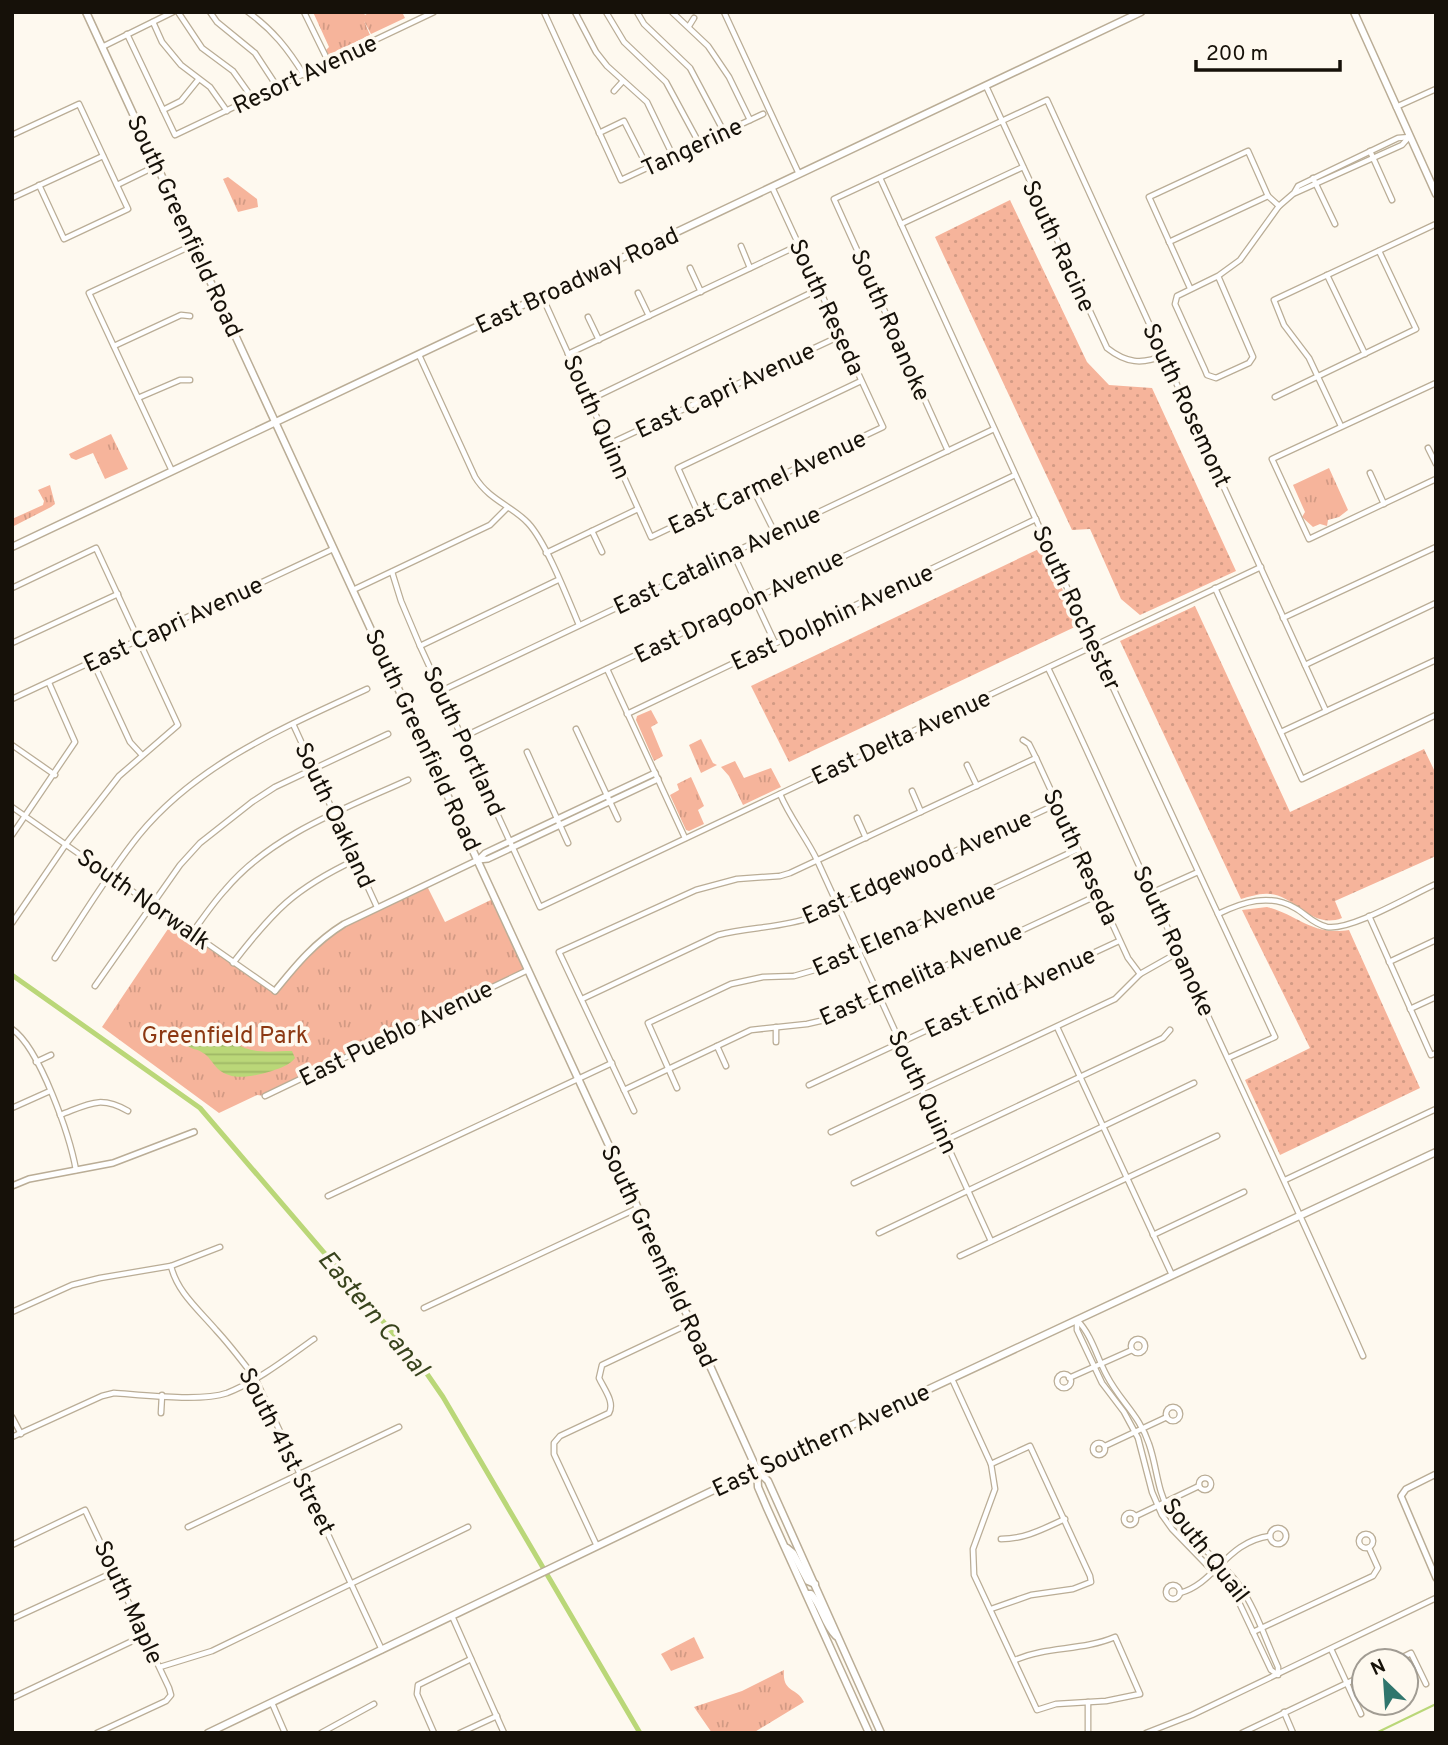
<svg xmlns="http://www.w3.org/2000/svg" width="1448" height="1745" font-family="Overpass,sans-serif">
<defs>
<pattern id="grass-dots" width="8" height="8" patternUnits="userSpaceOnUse" patternTransform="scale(1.75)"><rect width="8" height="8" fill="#f6b49b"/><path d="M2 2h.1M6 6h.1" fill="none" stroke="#d29a84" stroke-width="1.8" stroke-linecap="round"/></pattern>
<pattern id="park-tufts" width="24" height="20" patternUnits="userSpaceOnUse" patternTransform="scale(1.75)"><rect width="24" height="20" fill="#f6b49b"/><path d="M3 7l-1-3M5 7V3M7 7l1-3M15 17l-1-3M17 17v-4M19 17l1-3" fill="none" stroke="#d29a84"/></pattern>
<pattern id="water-rules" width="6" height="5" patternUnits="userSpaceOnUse" patternTransform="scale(1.75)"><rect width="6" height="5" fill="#bad778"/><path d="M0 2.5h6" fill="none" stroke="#9fb866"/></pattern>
</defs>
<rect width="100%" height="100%" fill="#fef9ef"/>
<!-- grass -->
<g fill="url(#grass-dots)">
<polygon points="1010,200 1087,362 1109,385 1152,388 1236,571 1140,615 1121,599 1090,529 1072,530 935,237"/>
<polygon points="1043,547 1079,625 789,762 751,686"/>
<path d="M1195,606l95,206 134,-63 12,25v82l-101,45 7,17c-31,12 -47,-23 -73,-24 -9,-1 -20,3 -28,5l-121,-258z"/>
<path d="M1267,907c32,8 44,29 82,23l71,158 -140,67 -35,-75 65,-32 -68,-138z"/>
</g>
<!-- park -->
<g fill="url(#park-tufts)">
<polygon points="313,12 363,12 365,15 370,12 402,12 405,18 371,34 364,21 370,35 328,55 326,50 329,47"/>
<polygon points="228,177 257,199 258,207 238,212 223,179"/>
<polygon points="111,434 128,469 105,479 93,453 76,460 71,458 69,454"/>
<polygon points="1329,468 1348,510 1339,517 1328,520 1327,526 1320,524 1313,527 1302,517 1305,512 1293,485"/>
<polygon points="50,485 55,504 51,507 12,527 12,519 43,505 44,501 38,490"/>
<polygon points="651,710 658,723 651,727 663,756 654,761 636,720 637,716"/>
<polygon points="701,739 713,763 717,765 701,773 689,745"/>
<polygon points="735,761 744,778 771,768 781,787 743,805 729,776 721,767"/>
<polygon points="691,777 704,806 698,810 704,824 689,831 686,830 670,795 679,790 677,784"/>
<polygon points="426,884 445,922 495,898 528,970 265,1096 257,1095 219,1113 102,1027 174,920 275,991 327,935"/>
<polygon points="694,1637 704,1658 671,1671 661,1654"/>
<path d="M784,1670c-2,23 13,17 20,32l-51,31h-41l-18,-26 48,-16z"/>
</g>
<!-- water -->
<path fill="url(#water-rules)" d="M211,1026c11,3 15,11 24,17 18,12 37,8 57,8l3,7c-5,7 -15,10 -23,13 -18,5 -39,11 -54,-2 -5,-5 -10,-14 -15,-16 -5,-4 -10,-3 -15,-7l7,-15z"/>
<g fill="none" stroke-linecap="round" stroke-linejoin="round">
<!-- stream -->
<polyline stroke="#bad778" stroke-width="2" points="1376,1733 1436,1704"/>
<!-- canal -->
<polyline stroke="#bad778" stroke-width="5" points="12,975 200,1108 423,1368 443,1397 640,1733"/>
<!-- minor casing -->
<g stroke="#baad96" stroke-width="7">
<g id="minor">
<polyline points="178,12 202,48 233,71 253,99"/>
<polyline points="210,12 217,22 255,53 278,88"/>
<path d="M248,12c25,18 40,37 56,63"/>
<polyline points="304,12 329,63"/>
<polyline points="544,12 621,180 763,114"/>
<polyline points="575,12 596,52 607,66 647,102 673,156"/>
<polyline points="606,12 624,42 666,82 699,143"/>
<polyline points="637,12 644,24 690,68 724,132"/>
<polyline points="672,12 708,46 729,77 750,120"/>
<polyline points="724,12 799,174"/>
<polyline points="153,22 162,42 181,65 210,87 227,111"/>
<polyline points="689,26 694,18"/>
<polyline points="127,34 175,135 434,12"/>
<polyline points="102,47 173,12"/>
<path d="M986,86l121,262c19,15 35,17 57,7"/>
<polyline points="614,91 623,81"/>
<polyline points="1396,107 1436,89"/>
<polyline points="163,110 181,101 198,80"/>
<polyline points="599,133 624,121 648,168"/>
<polyline points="12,135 79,104 128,209 64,239 39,185"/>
<polyline points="1370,151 1392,200"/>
<polyline points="880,178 1090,638 1275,1037 1228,1058"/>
<polyline points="1313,178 1335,224"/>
<polyline points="117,185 156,166"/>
<polyline points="1295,193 1402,145 1409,137"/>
<polyline points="12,198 103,156"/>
<polyline points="901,224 1023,167"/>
<polyline points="1169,242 1268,196"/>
<polyline points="741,246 750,268"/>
<polyline points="690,268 701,292"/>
<polyline points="1327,275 1365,354"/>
<polyline points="1218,276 1253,357 1249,363 1216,378 1207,375 1205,370 1175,304 1177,296 1218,276 1240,260 1279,206 1294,193 1298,186 1398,138 1410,137"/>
<polyline points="1190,288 1149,197 1248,151 1268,196 1279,206"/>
<polyline points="638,293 649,316"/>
<polyline points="542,296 651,537 883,427 772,187"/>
<polyline points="588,317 599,340"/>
<polyline points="114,346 181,315 190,316"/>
<polyline points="568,354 799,245"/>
<path d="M419,355l56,122c14,23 37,29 53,46 18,19 40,76 51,102"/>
<polyline points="1436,383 1272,459 1309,539 1436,479"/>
<polyline points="1275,397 1416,329 1379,251"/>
<polyline points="138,398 180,380 190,380"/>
<polyline points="589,400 819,289"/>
<polyline points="1341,426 1309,358 1284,325 1274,300 1436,224"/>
<polyline points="609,444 840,336"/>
<polyline points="1428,448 1436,464"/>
<polyline points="948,451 834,199 1047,100 1326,711"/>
<polyline points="172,471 89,293 193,245"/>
<polyline points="1370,473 1384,504"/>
<polyline points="753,489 775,533"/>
<polyline points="699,515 678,468 861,381"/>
<polyline points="592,531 602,552"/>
<polyline points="546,553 638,509"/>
<polyline points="733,553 775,643"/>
<polyline points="392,572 401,601 420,646 540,907 1261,567"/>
<polyline points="12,588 96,548 178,725 119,776 66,844 12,923"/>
<polyline points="1215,588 1302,779 1436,715"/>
<polyline points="353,590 490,525 507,508"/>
<polyline points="1283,618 1436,547"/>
<polyline points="12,643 118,594"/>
<polyline points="420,646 558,580"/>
<polyline points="93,662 130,742 142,755"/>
<polyline points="1305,665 1436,603"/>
<path d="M1048,668c36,74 69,150 104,226 70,154 143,307 211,462"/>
<polyline points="607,669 685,838"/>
<polyline points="441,691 994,429"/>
<polyline points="12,699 333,549"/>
<polyline points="627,714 1036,519"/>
<polyline points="293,724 377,907"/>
<polyline points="576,729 618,819"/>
<polyline points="1281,732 1436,660"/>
<polyline points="463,737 1015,475"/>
<polyline points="1023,740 1029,744 1036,758 1128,958 1140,974"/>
<polyline points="12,745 55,775"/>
<polyline points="527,752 568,843"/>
<polyline points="967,765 977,786"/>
<polyline points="912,791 921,812"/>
<path d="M780,794c10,24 26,43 37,66l174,381"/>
<polyline points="12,807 275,991"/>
<polyline points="857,818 866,838"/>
<polyline points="12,835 75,742 49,683"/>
<polyline points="1151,893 1198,872"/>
<path d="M1218,914c25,-12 51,-21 77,-6 11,6 18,16 32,19 24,4 84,-32 109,-43"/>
<polyline points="1369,916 1431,1055 1436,1053"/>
<path d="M192,933c11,-15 21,-30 33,-43 46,-55 119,-81 183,-110"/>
<path d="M55,958c27,-41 54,-86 84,-123 59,-72 146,-108 228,-146"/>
<polyline points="1389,962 1436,940"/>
<path d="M233,963c41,-53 61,-74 122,-103"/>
<polyline points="95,986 180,865 200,843 252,802 275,787 388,734"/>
<path d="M582,999l136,-64c31,-8 64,-7 94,-18l245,-113"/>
<polyline points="1410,1009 1436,997"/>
<polyline points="1057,1027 1172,1275"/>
<path d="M12,1029c28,19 58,108 64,141"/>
<polyline points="776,1042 776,1027"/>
<polyline points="717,1046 726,1066"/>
<polyline points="36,1062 51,1055"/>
<polyline points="809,1085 1119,941"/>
<polyline points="677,1088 648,1023 731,984 763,977 794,976 825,967 1078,849"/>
<polyline points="624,1090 751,1030 807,1024 833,1018 1098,895"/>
<polyline points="265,1096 528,970"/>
<polyline points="12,1108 50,1091"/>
<polyline points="634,1111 559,952 696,890 737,879 780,876 790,873 1036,758"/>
<path d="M60,1115c29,-11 40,-20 68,-4"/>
<polyline points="831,1132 1115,999 1140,974 1179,952"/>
<polyline points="1285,1180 1436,1109"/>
<polyline points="854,1183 1163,1038 1170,1030"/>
<polyline points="328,1196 612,1063"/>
<polyline points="879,1233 1194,1083"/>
<polyline points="1153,1235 1244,1192"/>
<polyline points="960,1256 1217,1136"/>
<path d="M171,1266c6,26 28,44 45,64 14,15 26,31 39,48l127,272"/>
<polyline points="424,1308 638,1208"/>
<polyline points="12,1312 72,1285 100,1278 171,1266 220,1247"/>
<path d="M1077,1320c15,15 20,38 30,56 13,25 33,40 42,68 8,23 8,46 20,67 18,29 50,46 70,74 16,22 27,56 39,82v8"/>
<polyline points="1077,1320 1077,1330 1102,1383 1124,1412 1138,1438 1152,1492 1162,1515 1172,1529 1235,1594 1271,1670 1277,1674"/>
<circle cx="1138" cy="1346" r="7"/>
<circle cx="1064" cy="1381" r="7"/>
<polyline points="1069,1378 1132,1350"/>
<path d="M952,1379l39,85 4,25 -22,60 1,26 63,135 19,-6 50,-3 34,-7 -25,-57c-33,14 -68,9 -100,23"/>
<circle cx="1173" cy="1414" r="7"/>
<polyline points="161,1413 162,1395"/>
<polyline points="12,1417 21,1434"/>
<path d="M12,1437l90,-41 12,-3c29,2 87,9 113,0 31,-12 60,-35 87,-54"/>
<circle cx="1099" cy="1449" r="6"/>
<polyline points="1105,1446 1167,1417"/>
<polyline points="991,1464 1030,1446 1090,1576 1091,1582 1073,1589 1031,1595 991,1609"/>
<circle cx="1205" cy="1484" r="6"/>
<circle cx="1130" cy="1519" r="6"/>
<polyline points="1136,1516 1199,1486"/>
<polyline points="188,1527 399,1427"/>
<circle cx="1278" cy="1536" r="8"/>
<circle cx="1366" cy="1541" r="7"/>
<path d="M1001,1539c24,0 42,-10 64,-20"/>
<polyline points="12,1545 85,1510 169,1688 171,1695 166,1701 97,1733"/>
<path d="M597,1546l-43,-92v-11l6,-7 49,-23c6,-11 -5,-24 -10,-35l3,-13 89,-42"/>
<circle cx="1173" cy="1592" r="7"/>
<path d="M1180,1593c36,-10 46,-51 90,-57"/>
<polyline points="452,1616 504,1733"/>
<polyline points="12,1619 114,1572"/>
<polyline points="1253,1632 1373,1576 1378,1568 1369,1548"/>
<polyline points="1331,1649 1361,1714"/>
<polyline points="1395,1661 1411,1653 1426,1684"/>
<polyline points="160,1667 212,1651 468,1527"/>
<polyline points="12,1698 145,1635"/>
<polyline points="1088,1702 1088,1733"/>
<polyline points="272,1703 285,1733"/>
<polyline points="1284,1712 1293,1733"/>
<polyline points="321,1733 374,1704"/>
<polyline points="434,1733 417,1694 418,1685 471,1659"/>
<polyline points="460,1733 497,1716"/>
<polyline points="1146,1733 1192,1715 1436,1598"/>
<polyline points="1242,1733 1364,1675"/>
</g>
</g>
<!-- tertiary casing -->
<g stroke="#baad96" stroke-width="8">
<g id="tertiary">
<polyline points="478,860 488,859 658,779"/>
<path d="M275,991c21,-26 40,-49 69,-67l134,-64 7,-7 170,-80"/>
<polyline points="12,1186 29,1179 113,1163 194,1132"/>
<polyline points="1436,1474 1406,1489 1401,1496 1436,1578"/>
</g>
</g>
<!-- secondary casing -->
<g stroke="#baad96" stroke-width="9">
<g id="secondary">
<polyline points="86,12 683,1306 757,1470 758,1487 767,1508 869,1733"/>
<polyline points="1354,12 1436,194"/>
<polyline points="12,547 1141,12"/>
<polyline points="757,1470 768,1481 881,1733"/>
<polyline points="787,1548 793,1553 808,1581 815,1584"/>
<path d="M807,1594h4c11,12 13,30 25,42"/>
<polyline points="208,1733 743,1476 1436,1152"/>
</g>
</g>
<!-- minor -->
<use href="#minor" stroke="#fff" stroke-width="4.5"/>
<!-- tertiary -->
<use href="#tertiary" stroke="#fff" stroke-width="5"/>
<!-- secondary -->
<use href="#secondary" stroke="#fff" stroke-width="6"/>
</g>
<g text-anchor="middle" stroke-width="7" stroke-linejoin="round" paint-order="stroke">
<!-- street labels -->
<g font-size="24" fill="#161109" stroke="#fef9ef">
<text transform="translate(305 74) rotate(-25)" y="8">Resort Avenue</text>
<text transform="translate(692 147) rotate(-25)" y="8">Tangerine</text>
<text transform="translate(185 226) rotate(65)" y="8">South Greenfield Road</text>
<text transform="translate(1059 246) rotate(65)" y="8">South Racine</text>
<text transform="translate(577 280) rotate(-25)" y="8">East Broadway Road</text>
<text transform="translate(827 307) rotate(65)" y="8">South Reseda</text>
<text transform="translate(891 325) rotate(66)" y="8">South Roanoke</text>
<text transform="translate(725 390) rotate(-25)" y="8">East Capri Avenue</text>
<text transform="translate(1187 405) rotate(65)" y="8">South Rosemont</text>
<text transform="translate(597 417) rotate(66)" y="8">South Quinn</text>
<text transform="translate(767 482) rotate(-25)" y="8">East Carmel Avenue</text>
<text transform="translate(717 560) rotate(-25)" y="8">East Catalina Avenue</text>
<text transform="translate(739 606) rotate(-26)" y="8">East Dragoon Avenue</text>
<text transform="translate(1077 608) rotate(65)" y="8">South Rochester</text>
<text transform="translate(832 617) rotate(-25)" y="8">East Dolphin Avenue</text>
<text transform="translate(173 624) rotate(-25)" y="8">East Capri Avenue</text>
<text transform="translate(901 737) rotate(-25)" y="8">East Delta Avenue</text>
<text transform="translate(423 740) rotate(65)" y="8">South Greenfield Road</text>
<text transform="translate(464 741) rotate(65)" y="8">South Portland</text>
<text transform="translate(335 815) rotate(65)" y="8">South Oakland</text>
<text transform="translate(1081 857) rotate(65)" y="8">South Reseda</text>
<text transform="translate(917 867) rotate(-24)" y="8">East Edgewood Avenue</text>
<text transform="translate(144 899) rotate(35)" y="8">South Norwalk</text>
<text transform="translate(904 929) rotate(-24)" y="8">East Elena Avenue</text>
<text transform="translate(1174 941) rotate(65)" y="8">South Roanoke</text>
<text transform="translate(921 974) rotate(-24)" y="8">East Emelita Avenue</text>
<text transform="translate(1010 992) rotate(-25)" y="8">East Enid Avenue</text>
<text transform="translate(396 1033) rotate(-26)" y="8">East Pueblo Avenue</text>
<text transform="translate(923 1092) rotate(65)" y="8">South Quinn</text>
<text transform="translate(659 1256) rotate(65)" y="8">South Greenfield Road</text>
<text transform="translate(821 1440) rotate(-25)" y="8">East Southern Avenue</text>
<text transform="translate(287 1451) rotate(63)" y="8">South 41st Street</text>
<text transform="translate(1206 1550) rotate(52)" y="8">South Quail</text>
<text transform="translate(129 1602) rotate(65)" y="8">South Maple</text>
</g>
<!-- park labels -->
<g font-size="24" fill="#8c3812" stroke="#fef9ef">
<text x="225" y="1043">Greenfield Park</text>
</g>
<!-- water labels -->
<g font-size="26" font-style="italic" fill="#38431c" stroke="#fef9ef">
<text transform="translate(374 1313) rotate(50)" y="9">Eastern Canal</text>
</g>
</g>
<!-- border -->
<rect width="1448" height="1745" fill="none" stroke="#161109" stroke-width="28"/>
<!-- north arrow -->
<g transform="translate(1385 1682) rotate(335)"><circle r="33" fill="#fef9ef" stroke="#a19c93" stroke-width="2"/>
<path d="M0-5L12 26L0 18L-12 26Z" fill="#30766d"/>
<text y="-10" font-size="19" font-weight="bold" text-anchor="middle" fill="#161109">N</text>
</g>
<!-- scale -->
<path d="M1196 60v10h144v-10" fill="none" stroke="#161109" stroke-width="3.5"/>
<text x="1206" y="60" font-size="21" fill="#161109" stroke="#fef9ef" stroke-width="5" paint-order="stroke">200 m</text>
</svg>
